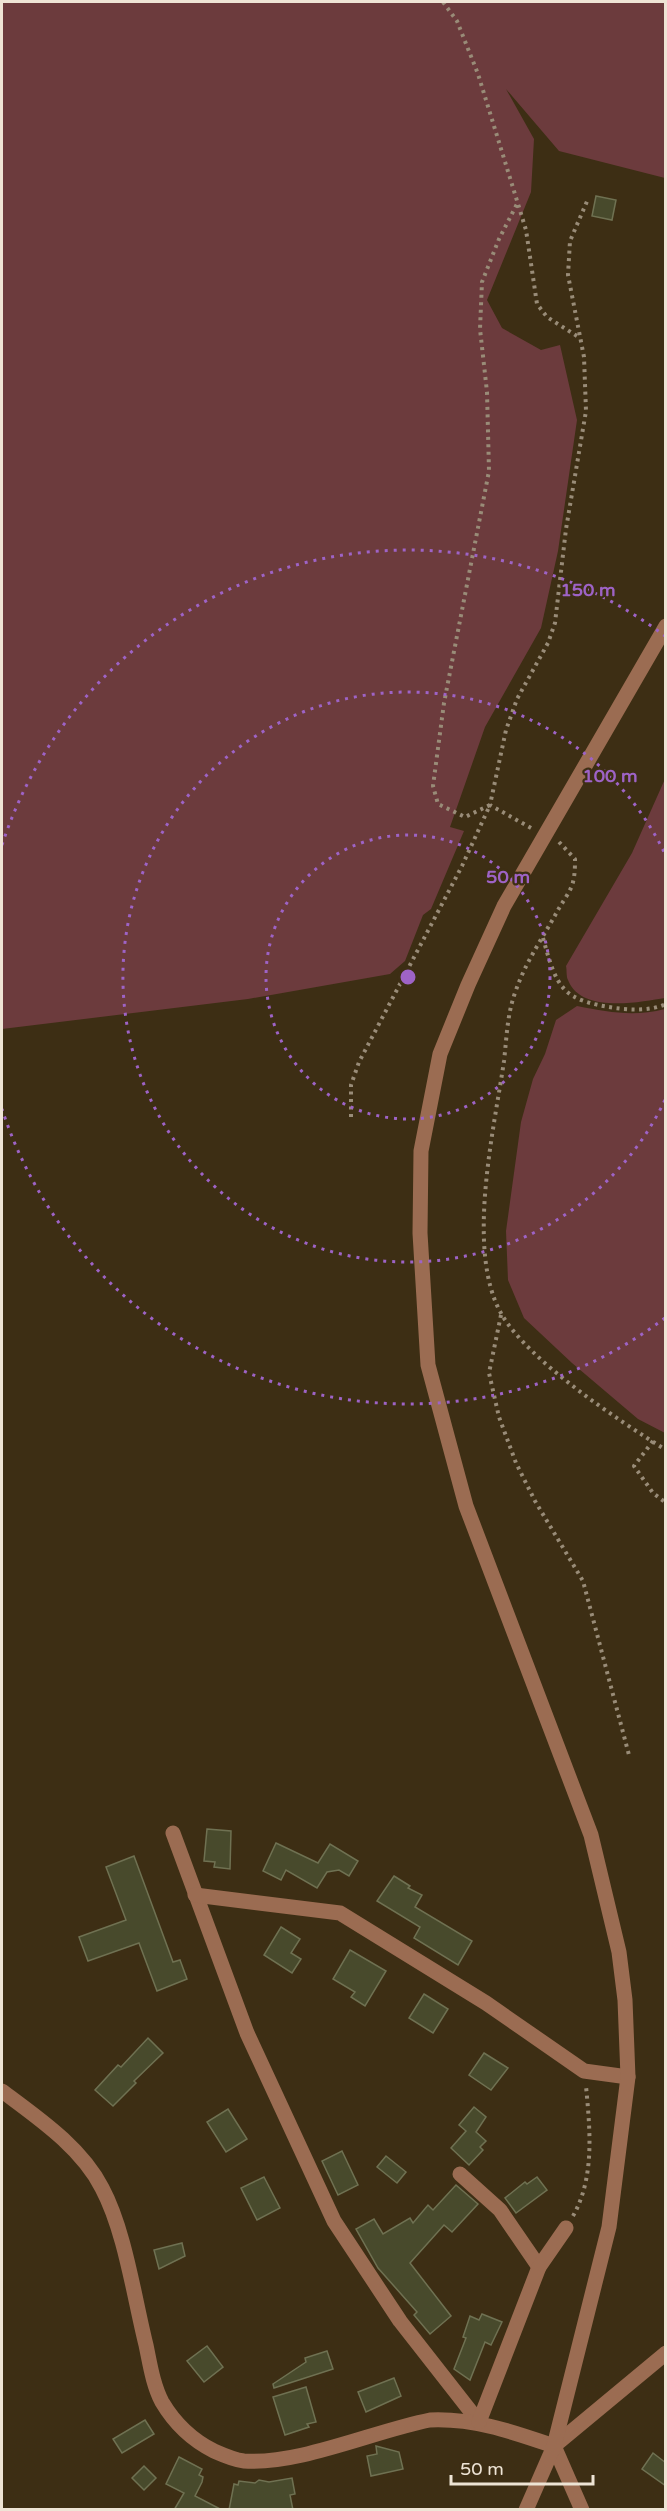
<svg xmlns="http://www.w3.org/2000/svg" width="667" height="2511" font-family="'Varela Round',sans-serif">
<rect width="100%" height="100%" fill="#3d2e14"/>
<!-- green -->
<g fill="#6c3b3d">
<polygon points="2,2 665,2 665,178 559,151 506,89 534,139 531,192 487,300 502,328 541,350 560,345 577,420 558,551 541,628 485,727 450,827 464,831 431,909 423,915 405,961 390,974 248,999 2,1029"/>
<path d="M665,779v219c-25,4 -84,16 -97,-18 -2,-4 -1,-10 -2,-14l66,-113z"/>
<path d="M577,1006c32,6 56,11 88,3v424l-27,-14 -66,-56 -48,-45 -16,-38 -2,-49 15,-109 12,-43 12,-25 11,-34z"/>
</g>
<!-- building -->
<g fill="#484a2c" stroke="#6f7152" stroke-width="1.5">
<polygon points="596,196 616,200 612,220 592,216"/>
<polygon points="207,1829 231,1831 230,1869 214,1867 215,1862 204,1861"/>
<polygon points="276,1843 318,1863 330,1844 358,1861 349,1876 339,1870 327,1872 317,1888 286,1870 281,1880 263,1871"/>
<polygon points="134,1856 173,1962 180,1960 187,1979 157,1991 139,1943 88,1961 79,1937 126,1920 106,1867"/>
<polygon points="394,1876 410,1886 408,1888 422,1895 415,1907 472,1941 458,1965 414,1938 420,1927 377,1901"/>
<polygon points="281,1927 300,1939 291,1953 301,1959 292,1973 264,1955"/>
<polygon points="350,1950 386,1971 365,2006 351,1997 355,1992 333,1979"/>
<polygon points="424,1994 448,2009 433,2033 409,2018"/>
<polygon points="148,2038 163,2053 134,2081 136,2083 113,2106 95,2090 118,2065 121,2067"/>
<polygon points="484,2053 508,2068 491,2090 469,2075"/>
<polygon points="474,2107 486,2117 476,2132 486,2141 480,2147 483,2150 469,2165 451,2148 466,2131 459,2125"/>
<polygon points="228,2109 247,2139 226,2152 207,2122"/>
<polygon points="342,2151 358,2185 338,2195 322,2161"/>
<polygon points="386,2156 406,2172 397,2183 377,2167"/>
<polygon points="264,2177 280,2208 257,2220 241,2188"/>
<polygon points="537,2177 547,2190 516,2213 505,2198 525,2182 527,2184"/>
<polygon points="456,2185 478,2204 452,2232 444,2225 410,2263 451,2316 430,2334 414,2315 417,2312 378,2268 356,2229 374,2219 383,2234 410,2218 413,2223 428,2205 433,2210"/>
<polygon points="182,2243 185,2256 159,2269 154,2250"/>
<polygon points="482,2314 502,2322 491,2345 485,2342 470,2380 454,2369 466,2338 463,2337 470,2316 479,2320"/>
<polygon points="207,2346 223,2367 204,2382 187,2361"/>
<polygon points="327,2351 333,2369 274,2388 273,2384 306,2362 305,2358"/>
<polygon points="394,2378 401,2396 366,2412 358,2392"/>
<polygon points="306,2387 316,2422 307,2424 309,2427 285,2435 273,2397"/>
<polygon points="145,2420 154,2434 122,2453 113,2439"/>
<polygon points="376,2446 399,2452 403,2469 371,2476 367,2456 377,2454"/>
<polygon points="653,2453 666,2463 666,2486 642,2469"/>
<polygon points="179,2457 202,2469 199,2475 203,2477 202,2482 195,2496 222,2510 174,2510 184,2493 166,2484"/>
<polygon points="144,2466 156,2478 144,2490 132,2478"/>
<polygon points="292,2478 295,2494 290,2495 293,2510 229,2510 234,2484 238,2485 239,2481 255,2483 259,2480 269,2482"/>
</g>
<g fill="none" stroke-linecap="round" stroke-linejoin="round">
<!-- path -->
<g stroke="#998c78" stroke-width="4" stroke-dasharray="3 4.5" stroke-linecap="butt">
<polyline points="443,2 457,21 478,74 526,230 537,304 547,317 580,338"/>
<polyline points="531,828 490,805 506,730 517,699 548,643 555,623 566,529 586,411 584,357 568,275 570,241 588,199"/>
<path d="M559,842l16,17c0,7 0,15 -2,23 -2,9 -10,19 -15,28 -14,26 -32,51 -42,80 -9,24 -9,45 -12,71 -10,69 -39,191 -2,254 28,47 116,105 164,135"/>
<path d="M543,938c14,51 19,62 72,70 16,2 36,3 51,-4"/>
<polyline points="351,1117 351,1085 359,1062 462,866 490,805 465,817 438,804 433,786 444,703 489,471 487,392 480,329 482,282 499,239 517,204"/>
<polyline points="501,1315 489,1373 499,1417 516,1463 535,1501 583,1581 629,1755"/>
<polyline points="653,1441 634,1466 653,1493 666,1503"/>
<path d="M573,2216c22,-39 17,-86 13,-130"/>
</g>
<!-- minor -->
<g stroke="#9b6c52" stroke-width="15">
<polyline points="173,1833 247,2033 334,2221 400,2321 479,2422"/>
<polyline points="195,1895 340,1913 486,2003 584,2071 628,2077"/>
<path d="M2,2091c36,27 79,56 100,97 23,43 32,109 44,157 4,19 7,40 16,57 13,22 30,38 52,49 9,4 20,9 30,10 55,4 130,-30 186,-41 44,-2 83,12 124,26l28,64"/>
<polyline points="460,2174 500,2210 539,2267"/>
<polyline points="479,2422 539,2267 566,2228"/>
<polyline points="554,2446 666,2353"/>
<polyline points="526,2510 554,2446 609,2227 628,2077 625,2000 619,1952 591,1835 466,1506 428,1365 420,1233 421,1151 440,1054 468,985 504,906 666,626"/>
</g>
</g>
<!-- distance rings -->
<g fill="none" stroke="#9e63c6" stroke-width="3" stroke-dasharray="3 6">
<circle cx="408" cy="977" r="142"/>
<path d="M665 1100A285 285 0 1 1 665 854"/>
<path d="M665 1318A427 427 0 0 1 2 1109M2 845A427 427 0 0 1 665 636"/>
</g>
<circle cx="408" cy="977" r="9" fill="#9e63c6" stroke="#3d2e14" stroke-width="3"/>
<g font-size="18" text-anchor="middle" font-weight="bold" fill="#9e63c6" stroke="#3d2e14" stroke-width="4.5" stroke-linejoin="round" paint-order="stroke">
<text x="588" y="596">150 m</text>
<text x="610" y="782">100 m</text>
<text x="508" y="883">50 m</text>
</g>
<!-- border -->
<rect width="667" height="2511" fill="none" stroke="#eee4d5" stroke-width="6"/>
<!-- scale -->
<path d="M451 2475v9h142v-9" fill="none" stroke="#eee4d5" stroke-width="3"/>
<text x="460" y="2475" font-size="18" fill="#eee4d5" stroke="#3d2e14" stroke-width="4.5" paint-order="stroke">50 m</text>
</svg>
